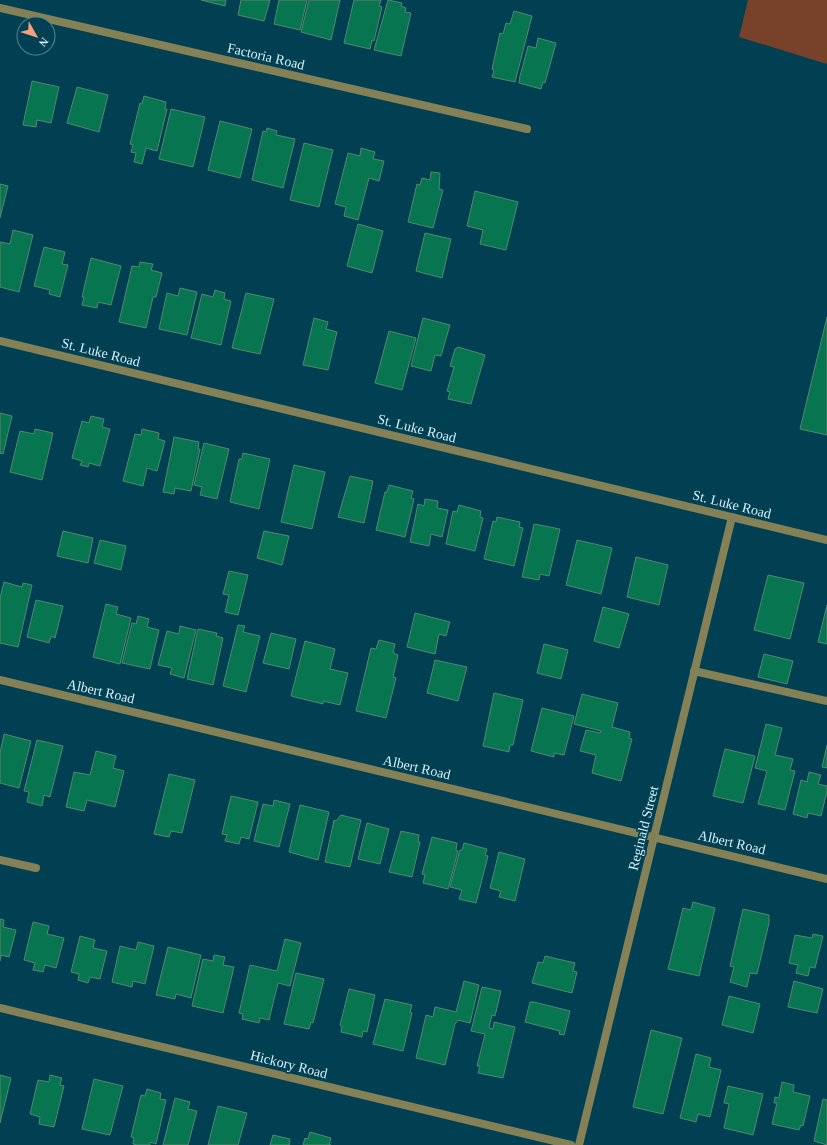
<svg xmlns="http://www.w3.org/2000/svg" width="827" height="1145" font-family="Georgia,serif">
<rect width="100%" height="100%" fill="#004052"/>
<!-- green -->
<polygon fill="#784129" points="748,0 827,0 827,64 739,37"/>
<!-- building -->
<g fill="#087551" stroke="#54876f">
<polygon points="201,0 226,0 225,6"/>
<polygon points="241,0 270,0 264,21 238,15"/>
<polygon points="279,0 307,0 300,30 274,24"/>
<polygon points="309,0 340,0 331,40 301,32"/>
<polygon points="354,0 381,0 379,6 382,7 374,41 372,40 370,49 344,43"/>
<polygon points="388,0 402,3 401,6 406,8 405,12 411,13 401,56 374,50"/>
<polygon points="514,11 532,16 515,82 492,77 494,70 492,69 500,33 503,34 506,23 510,24"/>
<polygon points="538,38 556,43 545,83 543,82 541,89 519,83 520,76 528,46 536,48"/>
<polygon points="32,81 59,87 51,123 37,120 36,127 23,125"/>
<polygon points="77,87 108,95 99,132 67,123"/>
<polygon points="144,96 166,102 165,109 167,109 157,151 146,148 142,164 134,162 136,153 131,152 133,145 130,144 140,103 142,104"/>
<polygon points="171,109 205,117 193,167 159,159"/>
<polygon points="220,121 252,129 240,178 208,170"/>
<polygon points="267,128 277,131 276,135 295,139 283,188 252,180 263,131 266,132"/>
<polygon points="304,143 333,150 319,207 290,200"/>
<polygon points="361,148 375,152 373,159 384,161 379,181 369,178 358,220 344,216 346,207 335,204 348,153 360,156"/>
<polygon points="431,172 440,173 439,189 443,190 433,228 408,222 417,184 420,185 422,178 430,180"/>
<polygon points="0,184 8,186 0,218"/>
<polygon points="475,191 518,202 506,250 480,244 483,230 467,226"/>
<polygon points="358,224 383,231 372,273 347,266"/>
<polygon points="13,230 33,235 19,292 0,287 0,242 10,244"/>
<polygon points="425,233 451,239 442,278 416,271"/>
<polygon points="44,247 65,252 62,264 68,265 60,297 49,294 50,290 34,286"/>
<polygon points="91,258 121,266 111,305 98,302 97,308 82,305 84,297 82,297"/>
<polygon points="140,262 153,264 151,270 162,273 156,297 153,297 146,328 119,322 132,266 139,267"/>
<polygon points="180,288 197,292 187,335 159,329 167,293 178,296"/>
<polygon points="215,290 225,293 224,299 231,301 221,345 191,338 202,294 213,297"/>
<polygon points="246,293 274,299 260,354 232,348"/>
<polygon points="827,317 827,435 800,429"/>
<polygon points="314,318 328,322 326,329 337,332 328,370 303,365"/>
<polygon points="423,318 450,325 441,356 435,355 431,371 411,366"/>
<polygon points="389,331 416,338 402,390 375,383"/>
<polygon points="458,347 485,355 471,404 448,399 450,392 447,391 454,367 450,366 455,349"/>
<polygon points="0,413 12,416 3,454 0,453"/>
<polygon points="91,416 104,419 102,427 110,429 100,466 89,463 88,467 80,465 82,461 72,458 82,421 89,423"/>
<polygon points="35,429 53,433 42,480 10,472 20,431 34,434"/>
<polygon points="142,429 159,433 158,439 165,441 157,471 147,468 143,486 123,481 135,434 141,435"/>
<polygon points="174,437 199,442 198,449 200,449 191,491 175,488 174,494 163,492"/>
<polygon points="204,443 229,449 217,499 200,495 202,487 194,485"/>
<polygon points="243,453 270,459 259,509 230,502 239,459 242,459"/>
<polygon points="294,465 325,472 312,529 281,522"/>
<polygon points="350,476 373,481 364,523 338,517"/>
<polygon points="389,485 413,491 411,498 414,499 405,537 376,530 385,492 387,492"/>
<polygon points="425,499 438,501 437,508 448,510 442,537 431,534 429,546 410,542 418,504 424,506"/>
<polygon points="459,505 481,511 480,517 483,518 475,551 446,544 453,511 457,512"/>
<polygon points="497,517 520,522 519,527 523,528 514,566 484,559 493,521 496,522"/>
<polygon points="534,524 560,529 549,576 540,574 539,580 522,577"/>
<polygon points="63,531 93,538 88,563 57,556"/>
<polygon points="264,531 289,536 282,565 257,558"/>
<polygon points="100,540 126,546 121,570 94,563"/>
<polygon points="577,540 612,548 601,594 566,585"/>
<polygon points="636,557 668,565 659,605 627,597"/>
<polygon points="229,571 248,575 238,615 225,612 229,595 223,594"/>
<polygon points="768,575 804,583 790,639 754,630"/>
<polygon points="4,582 22,587 23,583 32,585 18,647 0,643 0,598"/>
<polygon points="36,600 63,606 55,638 51,636 49,643 27,637"/>
<polygon points="106,604 118,607 116,614 131,618 120,664 93,657"/>
<polygon points="827,605 827,644 818,642"/>
<polygon points="603,607 629,614 619,648 594,641"/>
<polygon points="415,613 450,622 446,636 439,634 435,654 407,647"/>
<polygon points="138,616 149,619 147,627 159,630 150,669 122,663 132,623 136,624"/>
<polygon points="238,625 245,626 243,632 260,636 246,692 223,686"/>
<polygon points="180,626 196,630 184,678 170,674 172,668 158,665 167,631 179,634"/>
<polygon points="198,629 217,633 216,636 223,638 213,685 187,679"/>
<polygon points="271,633 296,639 289,669 263,663"/>
<polygon points="379,640 395,644 393,653 398,655 393,677 396,678 386,718 356,711 371,648 376,649"/>
<polygon points="305,641 335,649 330,669 348,673 340,705 323,701 323,704 291,696"/>
<polygon points="544,644 568,650 561,679 537,673"/>
<polygon points="764,654 793,661 787,684 758,677"/>
<polygon points="435,660 467,667 458,701 427,693"/>
<polygon points="494,693 523,700 513,745 510,745 509,752 483,746"/>
<polygon points="582,694 618,703 612,727 630,732 629,738 632,739 621,781 592,773 596,755 580,751 586,730 600,733 601,731 574,724"/>
<polygon points="542,708 574,716 564,755 554,753 554,757 531,751"/>
<polygon points="766,724 782,728 775,755 793,759 790,770 795,771 785,810 758,804 767,771 755,768"/>
<polygon points="4,734 31,741 19,788 0,783 0,753"/>
<polygon points="37,740 63,746 50,797 44,795 42,806 27,802 29,792 24,791"/>
<polygon points="827,745 827,768 822,767"/>
<polygon points="725,749 755,756 743,803 713,796"/>
<polygon points="96,751 116,756 113,768 124,771 115,807 87,800 84,811 66,807 74,772 90,775"/>
<polygon points="809,772 821,775 818,784 827,786 827,791 821,816 808,813 807,818 793,814 801,780 807,782"/>
<polygon points="169,774 195,780 182,833 171,831 169,837 154,834"/>
<polygon points="231,796 258,802 249,839 241,837 239,844 225,841 227,835 222,834"/>
<polygon points="274,800 290,804 279,847 254,841 263,804 273,806"/>
<polygon points="300,805 329,812 318,860 289,852"/>
<polygon points="341,815 361,820 350,867 325,862 334,820 336,821"/>
<polygon points="367,823 389,829 380,864 358,859"/>
<polygon points="401,831 419,835 418,842 420,842 412,877 389,872"/>
<polygon points="432,837 457,843 456,850 458,851 448,889 423,883 425,875 422,874"/>
<polygon points="464,843 487,849 485,855 488,856 476,903 459,899 462,890 450,887 460,850 462,850"/>
<polygon points="499,852 525,859 515,901 499,897 501,891 490,888"/>
<polygon points="693,902 715,908 699,976 668,969 683,908 691,910"/>
<polygon points="743,909 769,915 769,923 757,974 750,973 747,987 730,982 734,967 730,966"/>
<polygon points="0,919 4,920 3,927 16,930 9,957 1,955 0,961"/>
<polygon points="33,922 49,926 47,934 64,938 56,968 45,965 43,972 33,970 35,963 24,960"/>
<polygon points="813,934 823,936 815,968 810,967 808,976 796,973 798,965 789,963 795,935 812,938"/>
<polygon points="80,936 95,940 93,948 107,951 100,979 90,977 88,983 78,980 79,974 71,972"/>
<polygon points="285,939 301,943 290,986 278,983 269,1020 260,1018 259,1023 242,1019 243,1014 239,1013 250,965 277,971"/>
<polygon points="138,942 154,946 145,984 133,981 132,987 112,982 120,946 136,950"/>
<polygon points="168,947 201,955 191,998 176,994 175,999 156,995"/>
<polygon points="214,955 225,957 223,965 234,967 223,1013 192,1006 203,959 213,961"/>
<polygon points="545,956 575,963 573,971 577,972 572,993 532,983 538,962 543,963"/>
<polygon points="296,973 324,979 313,1023 311,1022 309,1029 284,1024"/>
<polygon points="464,981 479,985 470,1023 458,1020 455,1024 445,1065 416,1058 426,1015 433,1017 435,1007 456,1012"/>
<polygon points="794,981 823,989 817,1013 788,1007"/>
<polygon points="482,987 501,991 495,1016 492,1015 489,1028 493,1029 494,1022 515,1027 503,1078 478,1073 480,1066 477,1066 485,1034 471,1031"/>
<polygon points="349,989 375,995 367,1032 363,1031 362,1037 341,1032 342,1026 340,1025"/>
<polygon points="729,996 760,1004 753,1033 722,1025"/>
<polygon points="385,999 412,1005 410,1012 412,1013 403,1051 373,1044"/>
<polygon points="530,1002 534,1002 570,1011 564,1035 559,1034 560,1031 525,1022"/>
<polygon points="651,1030 682,1038 663,1114 633,1107"/>
<polygon points="696,1054 711,1058 709,1067 721,1070 710,1117 698,1114 696,1122 680,1118"/>
<polygon points="0,1075 11,1078 0,1123"/>
<polygon points="50,1075 62,1078 60,1085 64,1086 54,1127 39,1124 40,1117 30,1114 38,1080 49,1082"/>
<polygon points="94,1079 123,1086 110,1135 82,1129"/>
<polygon points="782,1082 794,1085 793,1092 810,1096 803,1126 801,1125 799,1130 772,1124 777,1103 774,1103 775,1097 779,1098"/>
<polygon points="728,1086 763,1094 753,1135 724,1128 729,1104 724,1103"/>
<polygon points="147,1089 161,1093 160,1099 166,1100 156,1144 150,1142 150,1145 137,1145 133,1144 134,1138 131,1137 141,1095 145,1096"/>
<polygon points="175,1098 190,1102 188,1109 197,1111 188,1145 163,1145"/>
<polygon points="823,1099 827,1100 827,1145 814,1141"/>
<polygon points="218,1106 247,1113 238,1145 208,1145"/>
<polygon points="310,1132 331,1138 329,1145 331,1145 303,1145 305,1138 308,1139"/>
<polygon points="273,1135 290,1139 289,1145 290,1145 270,1145"/>
</g>
<g fill="none" stroke-linecap="round" stroke-linejoin="round">
<!-- service -->
<g stroke="#858157" stroke-width="8">
<polyline points="694,671 827,701"/>
<polyline points="0,860 36,868"/>
</g>
<!-- minor -->
<g stroke="#858157" stroke-width="8">
<polyline points="0,8 527,129"/>
<polyline points="0,341 827,540"/>
<polyline points="0,680 827,879"/>
<polyline points="0,1008 571,1145"/>
<polyline points="579,1145 732,517"/>
</g>
</g>
<g text-anchor="middle" stroke-width="3.5" stroke-linejoin="round" paint-order="stroke">
<!-- street labels -->
<g font-size="14" fill="#d3effa" stroke="#004052">
<text transform="translate(266 56) rotate(13)" y="5">Factoria Road</text>
<text transform="translate(101 352) rotate(14)" y="5">St. Luke Road</text>
<text transform="translate(417 428) rotate(14)" y="5">St. Luke Road</text>
<text transform="translate(732 504) rotate(14)" y="5">St. Luke Road</text>
<text transform="translate(101 691) rotate(13)" y="5">Albert Road</text>
<text transform="translate(417 767) rotate(13)" y="5">Albert Road</text>
<text transform="translate(643 828) rotate(-76)" y="5">Reginald Street</text>
<text transform="translate(732 842) rotate(13)" y="5">Albert Road</text>
<text transform="translate(289 1064) rotate(14)" y="5">Hickory Road</text>
</g>
</g>
<!-- north arrow -->
<g transform="translate(36 36) rotate(129)"><circle r="19" fill="#004052" stroke="#548695"/>
<path d="M0-3L7 15L0 10L-7 15Z" fill="#f2a07f"/>
<text y="-6" font-size="11" font-weight="bold" text-anchor="middle" fill="#d3effa">N</text>
</g>
</svg>
